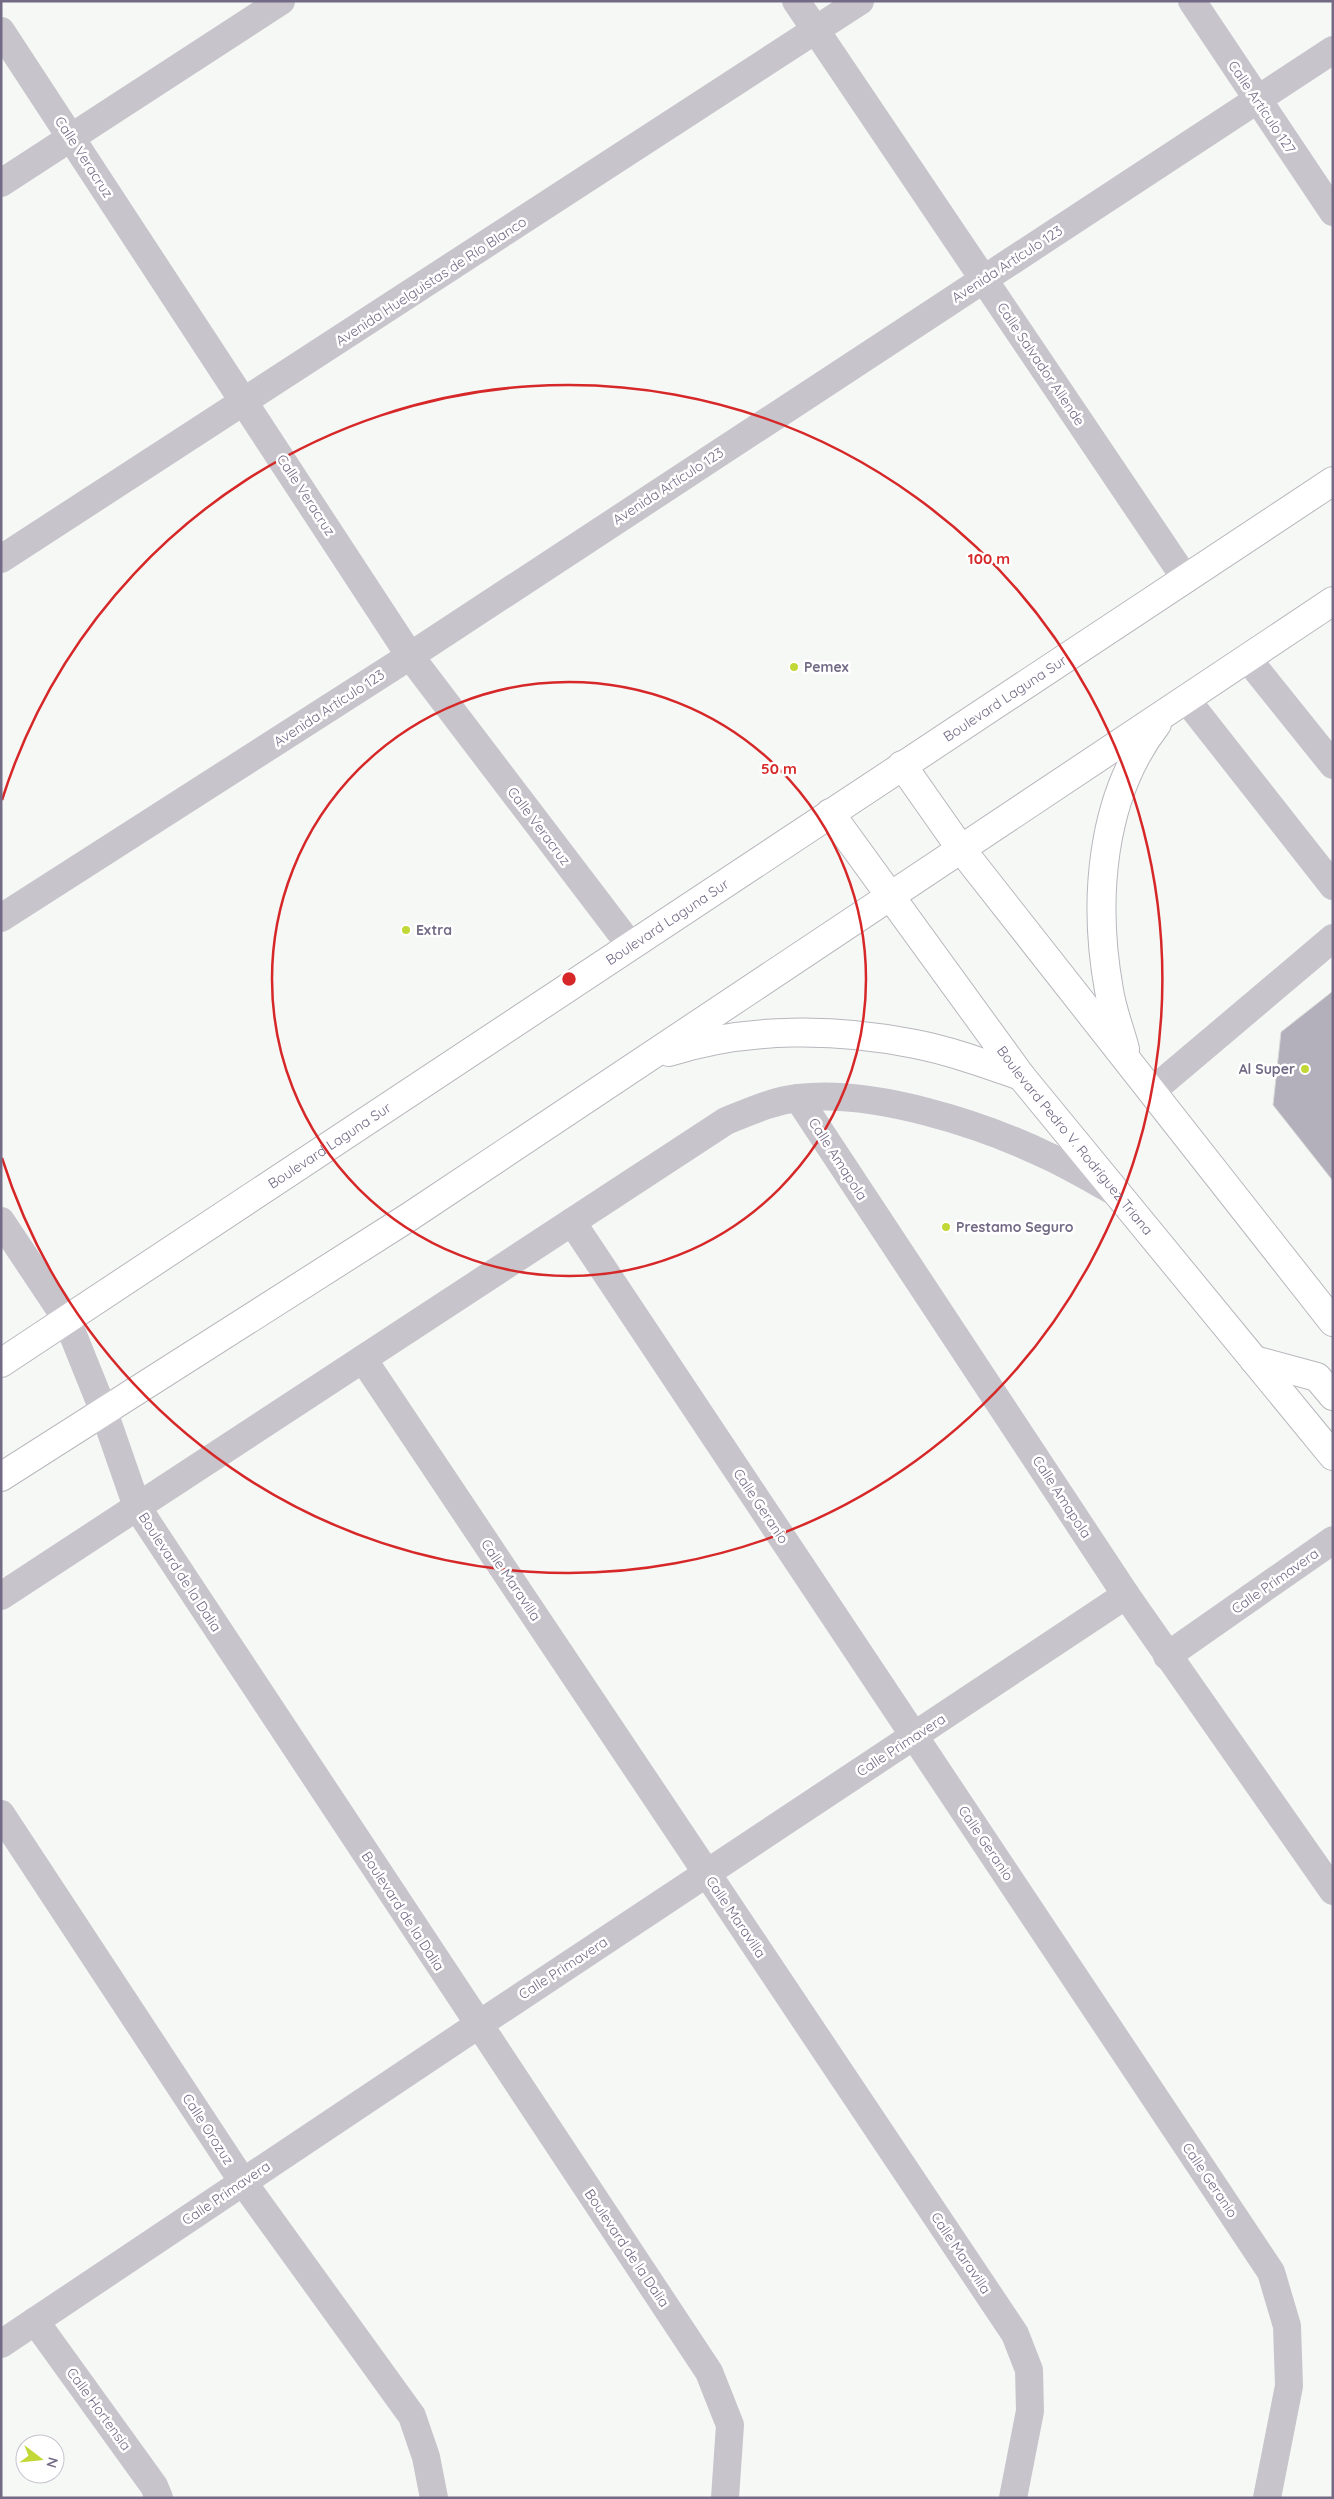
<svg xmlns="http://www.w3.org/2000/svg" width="1334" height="2499" font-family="Quicksand,sans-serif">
<rect width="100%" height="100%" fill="#f6f8f6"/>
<!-- building -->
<polygon fill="#b3b0bb" stroke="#d9dad8" points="1333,991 1333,1181 1273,1105 1281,1032"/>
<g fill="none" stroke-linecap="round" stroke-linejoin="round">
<!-- major casing -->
<g stroke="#b8b6bd" stroke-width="30">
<g id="major">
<polyline points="902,765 961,849 1333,1322"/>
<path id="s1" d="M830,813l191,263 312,380"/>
<path d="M1125,1049c-5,-19 -13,-39 -16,-59 -16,-88 -9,-193 48,-266"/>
<path d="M669,1052c78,-25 167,-24 246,-8 36,7 71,20 106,32"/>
<polyline points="1254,1360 1317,1377 1333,1396"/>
<path id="s2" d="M1,1363l1332,-882"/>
<polyline points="1,1477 409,1217 1333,601"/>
</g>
</g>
<!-- minor -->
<g stroke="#c7c4cb" stroke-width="28">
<polyline points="796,1 1185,578"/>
<polyline points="1192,1 1333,212"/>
<polyline points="1,31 410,656 630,945"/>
<polyline points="1,183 281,1"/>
<polyline points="1,559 860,1"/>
<polyline points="1247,658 1333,765"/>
<polyline points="1186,699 1333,886"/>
<polyline points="1,918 410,656 1333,50"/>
<polyline points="1152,1091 1333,938"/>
<polyline points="798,1098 1126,1595 1333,1891"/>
<polyline points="1,1221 67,1320 104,1412 137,1507 709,2372 730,2425 725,2498"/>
<polyline points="572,1222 1271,2272 1287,2326 1289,2386 1267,2498"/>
<polyline points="363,1359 1015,2334 1029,2370 1030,2411 1013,2498"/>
<path d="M1,1596l725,-475c23,-9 46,-20 72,-23 75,-9 184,26 252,59 23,11 45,24 67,36"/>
<polyline points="1167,1656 1333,1540"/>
<polyline points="1,1814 243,2182 412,2416 426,2457 434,2498"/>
<polyline points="35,2321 154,2486 159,2498"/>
<polyline points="1,2344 478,2025 1126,1595"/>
</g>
<!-- major -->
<use href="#major" stroke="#fff" stroke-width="28"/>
</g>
<!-- distance rings -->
<g fill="none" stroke="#d62828" stroke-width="2.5">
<circle cx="569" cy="979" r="297"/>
<path d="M2 800A594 594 0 1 1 2 1158"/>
</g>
<!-- markers -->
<g fill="#c2d837" stroke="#fff" stroke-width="2">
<circle cx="794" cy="667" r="5"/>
<circle cx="406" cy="930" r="5"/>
<circle cx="1305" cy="1069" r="5"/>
<circle cx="946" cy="1227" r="5"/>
</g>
<g text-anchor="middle" stroke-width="5" stroke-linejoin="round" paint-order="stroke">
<!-- street labels -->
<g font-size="14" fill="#736a85" stroke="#fff">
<text transform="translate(1262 107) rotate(56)" y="5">Calle Artículo 127</text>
<text transform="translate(84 157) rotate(57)" y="5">Calle Veracruz</text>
<text transform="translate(1007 264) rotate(-33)" y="5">Avenida Artículo 123</text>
<text transform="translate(431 281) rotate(-33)" y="5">Avenida Huelguistas de Río Blanco</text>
<text transform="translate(1041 364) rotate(56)" y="5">Calle Salvador Allende</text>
<text transform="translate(668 486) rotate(-33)" y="5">Avenida Artículo 123</text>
<text transform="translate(306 495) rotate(57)" y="5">Calle Veracruz</text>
<text dy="5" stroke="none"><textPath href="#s2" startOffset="1204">Boulevard Laguna Sur</textPath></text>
<text transform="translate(329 708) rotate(-33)" y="5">Avenida Artículo 123</text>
<text transform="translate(539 826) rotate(53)" y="5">Calle Veracruz</text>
<text dy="5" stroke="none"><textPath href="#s2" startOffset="799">Boulevard Laguna Sur</textPath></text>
<text dy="5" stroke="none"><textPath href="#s1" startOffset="409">Boulevard Pedro V. Rodríguez Triana</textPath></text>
<text dy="5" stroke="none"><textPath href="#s2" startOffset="394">Boulevard Laguna Sur</textPath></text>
<text transform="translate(838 1159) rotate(57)" y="5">Calle Amapola</text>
<text transform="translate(1062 1497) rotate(57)" y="5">Calle Amapola</text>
<text transform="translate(761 1506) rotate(56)" y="5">Calle Geranio</text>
<text transform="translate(180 1572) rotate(57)" y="5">Boulevard de la Dalia</text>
<text transform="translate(511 1580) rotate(56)" y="5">Calle Maravilla</text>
<text transform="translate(1275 1581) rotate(-35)" y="5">Calle Primavera</text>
<text transform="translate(901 1745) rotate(-33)" y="5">Calle Primavera</text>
<text transform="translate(986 1843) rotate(56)" y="5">Calle Geranio</text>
<text transform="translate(403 1911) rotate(57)" y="5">Boulevard de la Dalia</text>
<text transform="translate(736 1917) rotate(56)" y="5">Calle Maravilla</text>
<text transform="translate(563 1968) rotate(-33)" y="5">Calle Primavera</text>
<text transform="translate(208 2129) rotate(57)" y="5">Calle Orozuz</text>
<text transform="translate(1210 2180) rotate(56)" y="5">Calle Geranio</text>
<text transform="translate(226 2193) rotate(-34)" y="5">Calle Primavera</text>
<text transform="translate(627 2248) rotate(56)" y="5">Boulevard de la Dalia</text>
<text transform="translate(961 2253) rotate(56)" y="5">Calle Maravilla</text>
<text transform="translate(99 2409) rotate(54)" y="5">Calle Hortensia</text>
</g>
<!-- poi labels -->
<g font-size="14" font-weight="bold" fill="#736a85" stroke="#fff" text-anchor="start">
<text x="804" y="672">Pemex</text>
<text x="416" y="935">Extra</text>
<text x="1295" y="1074" text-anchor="end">Al Super</text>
<text x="956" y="1232">Prestamo Seguro</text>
</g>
</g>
<circle cx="569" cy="979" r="8" fill="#d62828" stroke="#fff" stroke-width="2.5"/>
<g font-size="15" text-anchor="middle" font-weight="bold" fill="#d62828" stroke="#fff" stroke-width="5" stroke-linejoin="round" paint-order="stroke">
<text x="989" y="564">100 m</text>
<text x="779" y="774">50 m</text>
</g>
<!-- border -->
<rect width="1334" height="2499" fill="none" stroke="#736a85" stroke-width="5"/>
<!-- north arrow -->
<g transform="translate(40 2459) rotate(106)"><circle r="24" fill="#ffffff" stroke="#c7c3ce"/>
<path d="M0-4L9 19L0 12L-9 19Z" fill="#c2d837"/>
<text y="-8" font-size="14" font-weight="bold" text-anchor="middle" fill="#736a85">N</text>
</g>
</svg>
